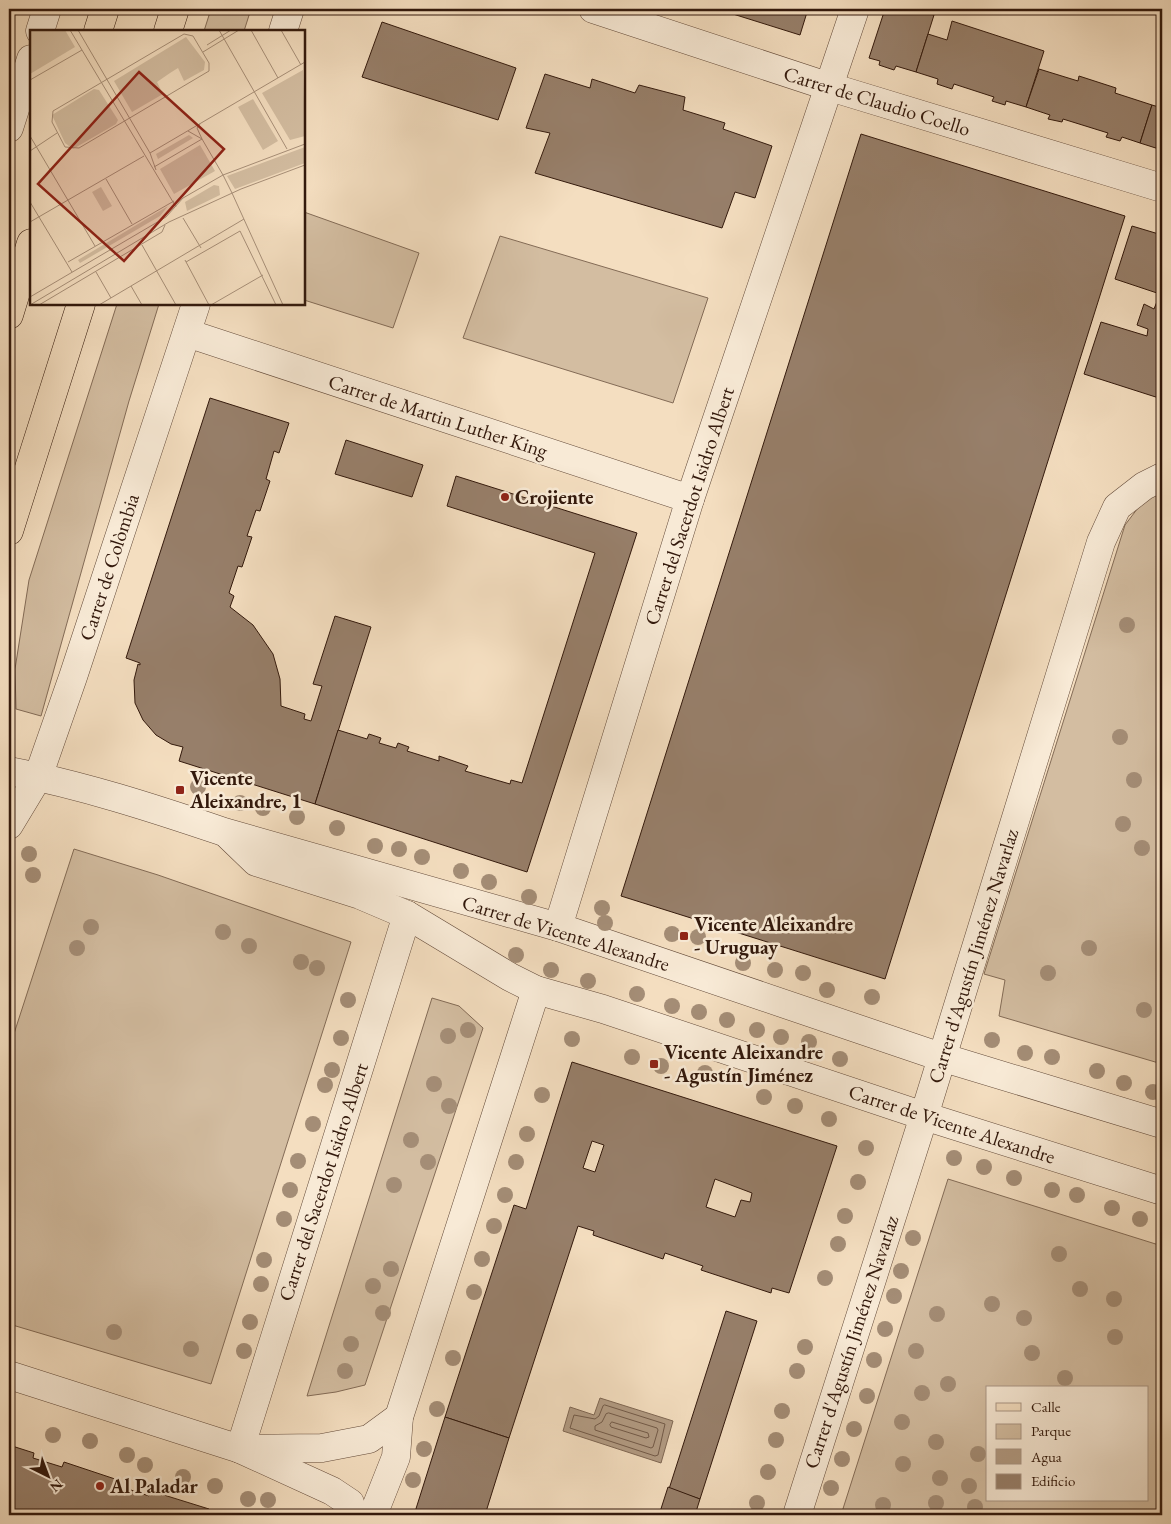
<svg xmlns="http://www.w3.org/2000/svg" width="1171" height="1524" font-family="'EB Garamond',serif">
<rect width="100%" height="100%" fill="#f4dec0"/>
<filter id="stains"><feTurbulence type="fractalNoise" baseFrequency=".004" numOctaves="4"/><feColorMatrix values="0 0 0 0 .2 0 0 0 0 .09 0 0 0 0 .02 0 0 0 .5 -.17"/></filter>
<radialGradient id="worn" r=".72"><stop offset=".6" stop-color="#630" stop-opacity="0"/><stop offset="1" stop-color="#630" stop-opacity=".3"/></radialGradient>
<!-- green -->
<g fill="#d3bda1" stroke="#836b56" fill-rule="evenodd">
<polygon points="211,9 251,9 244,31 204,31"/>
<polygon points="304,212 419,253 393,328 304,300"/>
<polygon points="500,236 708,298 673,403 463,338"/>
<polygon points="117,304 159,304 129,401 41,716 16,709 15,669 29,580"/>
<polygon points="1162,489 1162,1064 999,1016 1005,980 984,974 1125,525 1141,504"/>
<polygon points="74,849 158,875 351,942 211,1384 9,1324 9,1049"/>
<polygon points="432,998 459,1006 483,1028 365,1385 336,1392 307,1396"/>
<path d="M948,1179l214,67v269h-321zM987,1388h160v112h-160z"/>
</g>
<!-- water -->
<polygon fill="#b29b83" stroke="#7f6753" points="600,1398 673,1421 661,1463 563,1431 570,1407 594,1415"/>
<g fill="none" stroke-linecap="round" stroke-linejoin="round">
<!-- shore -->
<g stroke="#725a48" stroke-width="1">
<polygon points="605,1405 665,1424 658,1455 655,1456 570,1428 574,1415 595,1419 599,1416 603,1406"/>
<polygon points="609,1413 657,1428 658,1430 653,1447 651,1448 595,1430 595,1426 602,1422 606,1414"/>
<polygon points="612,1422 648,1433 649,1437 646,1438 611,1427 610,1425"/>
</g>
</g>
<!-- building -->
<g fill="#977f6a" stroke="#33190c" fill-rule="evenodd">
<polygon points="717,9 808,9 800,35"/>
<polygon points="885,9 932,9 930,14 934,15 916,72 896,66 894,70 879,65 880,61 869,58"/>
<polygon points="952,21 1044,51 1026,107 1006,101 1005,105 992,101 994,97 954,84 952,89 937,84 938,79 916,72 928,34 947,40"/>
<polygon points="382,22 516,68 498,120 362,77"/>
<polygon points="1039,69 1078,81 1079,76 1116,88 1115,93 1152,105 1140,143 1122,137 1120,141 1106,137 1108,133 1063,119 1062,122 1048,119 1050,115 1026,107"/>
<polygon points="545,74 590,88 592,79 635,93 639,85 685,97 683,110 725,123 723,129 772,146 755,198 735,192 722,228 535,173 550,133 526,128"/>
<polygon points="1152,105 1162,108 1162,150 1140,143"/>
<polygon points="861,134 1125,216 885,979 621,896"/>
<polygon points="1132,226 1162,235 1162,399 1084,374 1101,322 1147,336 1148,329 1137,325 1144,304 1154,309 1160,294 1115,279"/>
<polygon points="210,398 289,423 279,453 274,451 266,479 270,481 260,511 256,510 247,536 252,537 242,567 238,566 229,593 234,596 230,607 253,625 273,654 280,679 281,706 305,714 304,719 311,721 322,686 313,684 335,616 371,627 315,804 179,761 183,747 171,744 156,735 143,720 135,703 134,680 138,664 140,665 140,663 126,658"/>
<polygon points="346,440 423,465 412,497 335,474"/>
<polygon points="456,476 637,533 527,872 315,804 338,730 367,739 369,734 381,738 379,743 396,748 398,743 409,747 407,751 439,761 439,756 468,766 465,771 510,784 511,780 522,783 595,553 447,506"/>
<path d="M572,1062l265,84 -48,147 -17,-5 -1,5 -70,-23 2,-4 -38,-13 -2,6 -70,-24 1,-4 -16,-5 -69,212 -64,-21 69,-212 12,4zM592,1141l12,4 -9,27 -12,-4zM715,1179l37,14 -2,9 -9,-2 -6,17 -29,-10z"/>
<polygon points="726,1311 757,1321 700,1499 669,1489"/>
<polygon points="445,1417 509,1438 485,1515 414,1515"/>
<polygon points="9,1445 34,1453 33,1458 62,1467 64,1462 121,1481 119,1486 149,1496 151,1491 209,1509 207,1514 211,1515 9,1515"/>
<polygon points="668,1487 700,1499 695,1515 659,1515"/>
</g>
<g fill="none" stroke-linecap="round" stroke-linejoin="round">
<!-- minor casing -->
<g stroke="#634a39" stroke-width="29">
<g id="minor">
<polyline points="593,9 830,87 1162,188"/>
<polyline points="40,31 47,9"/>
<polyline points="283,31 290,9"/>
<polyline points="9,128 31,59"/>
<polyline points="187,333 690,499"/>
<path d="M9,771c73,14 144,37 215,61l334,95 383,130 221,67"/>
<polyline points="9,825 38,777 73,677 196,304"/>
<polyline points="228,835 256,862 360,895 407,915 510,977 536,990 603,1009 924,1116 1162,1191"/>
<polyline points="558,927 690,499 855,9"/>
<polyline points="9,1375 240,1449 322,1448 369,1439 399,1417"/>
<polyline points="353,1515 350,1503 332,1491 240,1449 407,915"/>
<polyline points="373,1515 396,1457 399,1417 536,990"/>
<polyline points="797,1515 924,1116 1101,542 1117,507 1144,486 1162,477"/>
</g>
</g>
<!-- major casing -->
<g stroke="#33190c" stroke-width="29">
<g id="major">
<polyline points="98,31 105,9"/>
<polyline points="168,31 175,9"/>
<polyline points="9,315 31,243"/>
<polyline points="9,531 81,304"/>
</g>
</g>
<!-- minor -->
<use href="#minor" stroke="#f8ead6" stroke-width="28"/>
<!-- major -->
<use href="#major" stroke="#f4dec0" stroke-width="28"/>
</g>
<!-- trees -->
<g fill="#a48d76">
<circle cx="1127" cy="625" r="8"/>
<circle cx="1120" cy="737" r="8"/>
<circle cx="1134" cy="780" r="8"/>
<circle cx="198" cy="787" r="8"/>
<circle cx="240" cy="803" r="8"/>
<circle cx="263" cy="808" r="8"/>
<circle cx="297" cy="817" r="8"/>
<circle cx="1123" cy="824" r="8"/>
<circle cx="337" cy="828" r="8"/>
<circle cx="375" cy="846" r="8"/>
<circle cx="1142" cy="848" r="8"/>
<circle cx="399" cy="849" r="8"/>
<circle cx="29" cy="854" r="8"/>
<circle cx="422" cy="857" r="8"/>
<circle cx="461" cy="871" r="8"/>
<circle cx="33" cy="875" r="8"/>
<circle cx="489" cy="882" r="8"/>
<circle cx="529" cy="897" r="8"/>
<circle cx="602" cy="908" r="8"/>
<circle cx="605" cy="923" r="8"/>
<circle cx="91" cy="927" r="8"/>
<circle cx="223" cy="932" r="8"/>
<circle cx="672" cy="934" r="8"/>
<circle cx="698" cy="937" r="8"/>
<circle cx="249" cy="946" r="8"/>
<circle cx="77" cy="948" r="8"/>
<circle cx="1089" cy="948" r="8"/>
<circle cx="516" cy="955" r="8"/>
<circle cx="301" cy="962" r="8"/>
<circle cx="743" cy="963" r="8"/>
<circle cx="317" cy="968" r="8"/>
<circle cx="551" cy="970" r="8"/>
<circle cx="775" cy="970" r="8"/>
<circle cx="803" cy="973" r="8"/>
<circle cx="1048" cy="973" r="8"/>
<circle cx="588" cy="981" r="8"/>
<circle cx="827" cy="990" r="8"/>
<circle cx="637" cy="994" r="8"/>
<circle cx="872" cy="997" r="8"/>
<circle cx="348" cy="1000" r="8"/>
<circle cx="672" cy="1006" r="8"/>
<circle cx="1144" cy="1010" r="8"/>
<circle cx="699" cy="1012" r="8"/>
<circle cx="727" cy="1020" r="8"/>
<circle cx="468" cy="1030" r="8"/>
<circle cx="757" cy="1030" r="8"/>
<circle cx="448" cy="1036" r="8"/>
<circle cx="781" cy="1037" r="8"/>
<circle cx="341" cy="1038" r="8"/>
<circle cx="572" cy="1039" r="8"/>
<circle cx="992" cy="1040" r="8"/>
<circle cx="809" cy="1042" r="8"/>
<circle cx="1025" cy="1053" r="8"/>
<circle cx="632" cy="1057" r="8"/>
<circle cx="1052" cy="1057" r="8"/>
<circle cx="840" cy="1059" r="8"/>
<circle cx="661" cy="1066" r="8"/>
<circle cx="332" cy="1070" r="8"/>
<circle cx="1097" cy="1071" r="8"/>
<circle cx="705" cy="1073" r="8"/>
<circle cx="1124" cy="1083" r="8"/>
<circle cx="434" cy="1084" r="8"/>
<circle cx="325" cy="1085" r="8"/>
<circle cx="1153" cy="1092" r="8"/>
<circle cx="542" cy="1095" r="8"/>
<circle cx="764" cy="1097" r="8"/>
<circle cx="449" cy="1106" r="8"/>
<circle cx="795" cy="1106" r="8"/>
<circle cx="829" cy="1119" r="8"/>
<circle cx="313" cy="1124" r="8"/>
<circle cx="527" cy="1134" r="8"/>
<circle cx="411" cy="1140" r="8"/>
<circle cx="866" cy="1148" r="8"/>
<circle cx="954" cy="1158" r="8"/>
<circle cx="298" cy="1161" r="8"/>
<circle cx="428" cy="1162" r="8"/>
<circle cx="516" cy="1162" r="8"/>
<circle cx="984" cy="1167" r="8"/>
<circle cx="1014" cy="1178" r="8"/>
<circle cx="858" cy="1182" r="8"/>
<circle cx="394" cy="1185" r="8"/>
<circle cx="290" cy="1190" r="8"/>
<circle cx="1052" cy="1190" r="8"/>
<circle cx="505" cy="1195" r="8"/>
<circle cx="1077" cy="1195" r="8"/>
<circle cx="1112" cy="1208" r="8"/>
<circle cx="845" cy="1216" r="8"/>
<circle cx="284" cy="1219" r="8"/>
<circle cx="1140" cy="1219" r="8"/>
<circle cx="494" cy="1226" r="8"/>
<circle cx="913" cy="1238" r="8"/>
<circle cx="838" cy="1244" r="8"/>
<circle cx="1059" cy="1254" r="8"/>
<circle cx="482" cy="1259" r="8"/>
<circle cx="264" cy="1260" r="8"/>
<circle cx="391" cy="1269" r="8"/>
<circle cx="901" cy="1271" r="8"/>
<circle cx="825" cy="1278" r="8"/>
<circle cx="261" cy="1284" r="8"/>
<circle cx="373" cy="1286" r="8"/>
<circle cx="1080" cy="1289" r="8"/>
<circle cx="474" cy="1292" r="8"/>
<circle cx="894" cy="1296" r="8"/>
<circle cx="1114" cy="1299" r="8"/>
<circle cx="992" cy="1304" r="8"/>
<circle cx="383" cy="1313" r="8"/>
<circle cx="937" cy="1314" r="8"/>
<circle cx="1024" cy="1318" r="8"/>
<circle cx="250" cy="1322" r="8"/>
<circle cx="885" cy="1329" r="8"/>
<circle cx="114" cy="1332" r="8"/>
<circle cx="1115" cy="1337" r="8"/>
<circle cx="351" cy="1344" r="8"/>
<circle cx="805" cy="1347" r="8"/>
<circle cx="191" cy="1349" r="8"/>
<circle cx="244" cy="1351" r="8"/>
<circle cx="916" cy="1351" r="8"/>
<circle cx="1032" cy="1353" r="8"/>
<circle cx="453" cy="1358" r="8"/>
<circle cx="874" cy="1360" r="8"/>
<circle cx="345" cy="1371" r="8"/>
<circle cx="797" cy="1371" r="8"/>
<circle cx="1065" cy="1378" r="8"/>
<circle cx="948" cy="1384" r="8"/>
<circle cx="922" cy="1393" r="8"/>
<circle cx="867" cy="1396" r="8"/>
<circle cx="437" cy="1409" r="8"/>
<circle cx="782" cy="1411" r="8"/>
<circle cx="902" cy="1422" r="8"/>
<circle cx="854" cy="1429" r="8"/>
<circle cx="53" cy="1435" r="8"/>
<circle cx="776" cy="1440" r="8"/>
<circle cx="90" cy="1441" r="8"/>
<circle cx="936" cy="1442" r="8"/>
<circle cx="424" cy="1449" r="8"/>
<circle cx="978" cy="1454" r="8"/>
<circle cx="127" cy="1455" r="8"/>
<circle cx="842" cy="1459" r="8"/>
<circle cx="903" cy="1464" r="8"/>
<circle cx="145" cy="1465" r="8"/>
<circle cx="768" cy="1472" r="8"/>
<circle cx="183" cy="1477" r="8"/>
<circle cx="940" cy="1478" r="8"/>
<circle cx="413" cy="1480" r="8"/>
<circle cx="215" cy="1486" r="8"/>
<circle cx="969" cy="1486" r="8"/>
<circle cx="831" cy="1488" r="8"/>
<circle cx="248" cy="1499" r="8"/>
<circle cx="268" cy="1500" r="8"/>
<circle cx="757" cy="1503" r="8"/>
<circle cx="936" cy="1503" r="8"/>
<circle cx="883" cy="1505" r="8"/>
<circle cx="975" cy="1507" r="8"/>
</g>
<!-- markers -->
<g fill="#8f2418" stroke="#f8ead6" stroke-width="2">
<circle cx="505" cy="497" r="5"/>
<rect x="175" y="785" width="10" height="10" rx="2.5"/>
<rect x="679" y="931" width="10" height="10" rx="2.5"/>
<rect x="649" y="1059" width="10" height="10" rx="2.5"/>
<circle cx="100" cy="1486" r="5"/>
</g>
<g text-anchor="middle" stroke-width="5" stroke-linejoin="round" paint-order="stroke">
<!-- street labels -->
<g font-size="20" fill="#33190c" stroke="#f8ead6">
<text transform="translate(877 101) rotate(17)" y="7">Carrer de Claudio Coello</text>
<text transform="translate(438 416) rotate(18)" y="7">Carrer de Martin Luther King</text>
<text transform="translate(689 506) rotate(-72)" y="7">Carrer del Sacerdot Isidro Albert</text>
<text transform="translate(109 567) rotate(-72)" y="7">Carrer de Colòmbia</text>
<text transform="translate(566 933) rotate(17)" y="7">Carrer de Vicente Alexandre</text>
<text transform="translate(973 956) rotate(-73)" y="7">Carrer d'Agustín Jiménez Navarlaz</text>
<text transform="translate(952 1124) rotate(18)" y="7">Carrer de Vicente Alexandre</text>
<text transform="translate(323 1182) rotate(-72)" y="7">Carrer del Sacerdot Isidro Albert</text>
<text transform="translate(851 1342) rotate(-72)" y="7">Carrer d'Agustín Jiménez Navarlaz</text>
</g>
<!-- poi labels -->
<g font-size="20" font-weight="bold" fill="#33190c" stroke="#f8ead6" text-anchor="start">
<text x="515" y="504">Crojiente</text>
<text x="190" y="785">Vicente<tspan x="190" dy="23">Aleixandre, 1</tspan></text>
<text x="694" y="931">Vicente Aleixandre<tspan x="694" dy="23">- Uruguay</tspan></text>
<text x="664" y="1059">Vicente Aleixandre<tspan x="664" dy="23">- Agustín Jiménez</tspan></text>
<text x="110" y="1493">Al Paladar</text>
</g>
</g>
<!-- overview -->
<g transform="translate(30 30)">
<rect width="275" height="275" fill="#f4dec0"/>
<path d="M0,0h35l10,17 -45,27zM156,7l19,25 -1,8 -20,11 -6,-13 -8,5 -13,9 6,12 -31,18 -18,-31zM273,40l2,66 -15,4 -28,-47zM64,59l5,1 19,30 -2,4 -43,25 -8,-6 -13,-28zM223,69l25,42 -15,9 -25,-43zM159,105l4,3 -35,21 -2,-5zM170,115l15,26 -41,23 -14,-25zM275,117v16l-70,26 -8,-13zM184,155l5,1 1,9 -33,16 -2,-9zM71,157l11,19 -9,5 -11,-19zM138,176l-8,10 -80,47 -2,-3z" fill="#d3bda1"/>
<path fill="none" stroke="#a78f78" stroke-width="1" d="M40,0l106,177M48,0l72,123 6,17M189,0l68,119M221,0l27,48M251,0l20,35M154,4l9,2 16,27v8l-130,77 -14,-1 -13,-25 1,-11zM177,15l24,-15M173,22l36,-22M0,50l52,-30M158,101l14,8 21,36M0,106l65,110M0,121l27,-18M120,123l155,-91M124,137l48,-28 -5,-11 3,-4M193,145l9,18M76,149l26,45M202,163l51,112M0,172l42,70M153,188l18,30M0,192l114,-66M112,215l34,60M155,230l24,45M38,232l106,-61M156,232l54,-31 36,74M66,242l15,26M101,256l11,19M0,267l136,-80 17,-19 40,-23 82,-31M0,275l139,-83 72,-33 64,-24M9,275l123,-73 3,-7M69,275l145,-86M181,275l52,-30"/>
<path fill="#8f2418" fill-opacity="0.15" stroke="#8f2418" stroke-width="2.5" d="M109,42l85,77 -100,112 -86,-77z"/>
<rect width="275" height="275" fill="none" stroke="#33190c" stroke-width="2.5"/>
</g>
<!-- margin -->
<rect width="1171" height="1524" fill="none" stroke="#f4dec0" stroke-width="30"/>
<rect x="10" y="10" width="1151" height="1504" fill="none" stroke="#33190c" stroke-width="2.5"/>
<rect x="15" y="15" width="1141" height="1494" fill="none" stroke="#33190c"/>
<!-- legend -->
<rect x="986" y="1386" width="162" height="115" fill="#f8ead6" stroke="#a99685"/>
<rect x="996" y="1403" width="25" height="8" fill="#f4dec0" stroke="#a99685"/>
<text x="1031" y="1412" font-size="15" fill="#33190c">Calle</text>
<rect x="996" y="1424" width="25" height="15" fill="#d3bda1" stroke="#a99685"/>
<text x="1031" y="1436" font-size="15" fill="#33190c">Parque</text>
<rect x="996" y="1449" width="25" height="15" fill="#b29b83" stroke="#a99685"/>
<text x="1031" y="1462" font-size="15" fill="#33190c">Agua</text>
<rect x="996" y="1474" width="25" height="15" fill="#977f6a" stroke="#a99685"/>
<text x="1031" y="1486" font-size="15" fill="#33190c">Edificio</text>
<!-- north arrow -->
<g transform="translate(48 1476) rotate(138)" stroke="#f8ead6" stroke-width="4" paint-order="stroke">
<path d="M0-4L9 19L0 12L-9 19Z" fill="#33190c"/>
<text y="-8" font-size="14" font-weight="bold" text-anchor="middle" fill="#33190c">N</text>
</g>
<rect width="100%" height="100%" filter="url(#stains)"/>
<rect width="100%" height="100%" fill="url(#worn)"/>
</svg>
